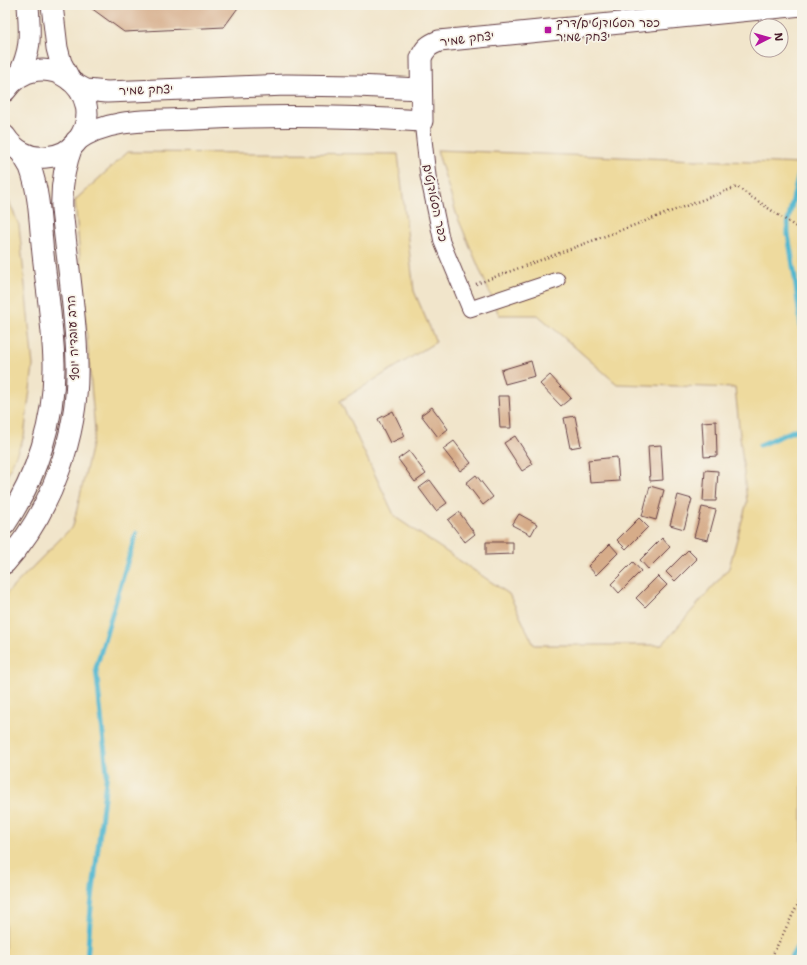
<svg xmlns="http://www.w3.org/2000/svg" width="807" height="965" font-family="'Shantell Sans','Playpen Sans Hebrew',sans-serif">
<rect width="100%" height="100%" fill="#f7f3e8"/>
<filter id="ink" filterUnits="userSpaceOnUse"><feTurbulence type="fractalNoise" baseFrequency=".025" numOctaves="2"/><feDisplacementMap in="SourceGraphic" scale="8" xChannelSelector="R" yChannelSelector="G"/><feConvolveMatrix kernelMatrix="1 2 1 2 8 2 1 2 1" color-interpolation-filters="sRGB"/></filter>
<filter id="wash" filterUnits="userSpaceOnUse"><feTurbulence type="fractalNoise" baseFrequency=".012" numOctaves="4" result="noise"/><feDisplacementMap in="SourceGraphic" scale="16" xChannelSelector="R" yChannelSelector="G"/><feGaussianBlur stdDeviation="0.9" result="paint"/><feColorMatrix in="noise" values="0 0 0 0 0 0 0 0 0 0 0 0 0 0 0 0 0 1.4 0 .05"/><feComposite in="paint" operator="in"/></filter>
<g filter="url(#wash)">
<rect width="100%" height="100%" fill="#f1e5cb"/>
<!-- sand -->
<g fill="#eeda9e" stroke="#9c7c64">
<polygon points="437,150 802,164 802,960 5,960 5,595 73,526 95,431 75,200 128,152 398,154 414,291 436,342 340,401 395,517 509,594 534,645 662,645 729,568 747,502 735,388 617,384 538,315 499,315 457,216"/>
<polygon points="5,192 19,225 33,366 24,437 5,480"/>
</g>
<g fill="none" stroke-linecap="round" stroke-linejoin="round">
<!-- stream -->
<g stroke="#51b7d0" stroke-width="5">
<polyline points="800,169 788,221 788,234 795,278 802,335"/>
<polyline points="760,445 802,427"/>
<polyline points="87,960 91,907 107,772 96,668 136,533"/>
<polyline points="790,960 802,938"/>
</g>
</g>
<g id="blocks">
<!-- building -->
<g fill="#d6ac89">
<polygon points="87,5 240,5 224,27 124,32"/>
<polygon points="531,361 535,376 505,384 501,370"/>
<polygon points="550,375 571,398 561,406 540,384"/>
<polygon points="498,396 509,396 511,428 500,428"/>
<polygon points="432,407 448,429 438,437 421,415"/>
<polygon points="393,411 405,436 390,443 378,419"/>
<polygon points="575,416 581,446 570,448 564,418"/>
<polygon points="716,421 717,456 704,457 702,422"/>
<polygon points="515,436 533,464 522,471 504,443"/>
<polygon points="454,441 471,463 460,471 443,449"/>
<polygon points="661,445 663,480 650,481 648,446"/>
<polygon points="409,451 426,474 415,482 398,459"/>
<polygon points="617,457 619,481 590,483 588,460"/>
<polygon points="705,470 718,471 716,501 703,501"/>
<polygon points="476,475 493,497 483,505 466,483"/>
<polygon points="430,480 447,503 436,511 419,488"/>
<polygon points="650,486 664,490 656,520 642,516"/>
<polygon points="678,495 692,499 684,529 670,525"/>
<polygon points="702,507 716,510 708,540 694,537"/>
<polygon points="459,512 475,534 465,542 448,520"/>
<polygon points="519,514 537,524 531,535 512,525"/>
<polygon points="639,518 648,527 626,549 617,540"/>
<polygon points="662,538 670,547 648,569 640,560"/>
<polygon points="486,542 513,542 513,554 486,555"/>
<polygon points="610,544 618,553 596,575 588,566"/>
<polygon points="688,550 697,559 675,581 666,572"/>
<polygon points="633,562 641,571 619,593 611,584"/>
<polygon points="658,576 667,585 645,607 636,598"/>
</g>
</g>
</g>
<g filter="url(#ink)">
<use href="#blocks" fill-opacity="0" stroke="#633d43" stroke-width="1"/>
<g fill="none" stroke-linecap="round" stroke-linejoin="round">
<!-- street casing -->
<g stroke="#633d43" stroke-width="17">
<polyline id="street" points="422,121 428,176 442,242 470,309 557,280"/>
</g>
<!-- secondary casing -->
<g stroke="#633d43" stroke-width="23">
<g id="secondary">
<polyline points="52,5 57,48 61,63 70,80"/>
<path d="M18,77c14,-29 12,-41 10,-72"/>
<polyline points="75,84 86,90 107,92 286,85 357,86 420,89"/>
<path d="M5,91c36,-51 107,1 73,49 -7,10 -19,16 -32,17 -17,2 -32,-7 -41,-21"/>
<path d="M76,141c33,-24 79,-20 118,-22 76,-4 152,-3 228,2l-1,-63c4,-10 8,-13 18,-17l363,-36"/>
<path d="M5,524c32,-47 50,-104 49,-161 -1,-36 -7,-73 -11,-109 -3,-28 -3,-60 -13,-87 -3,-5 -6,-10 -9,-15"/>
<path d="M5,563c47,-52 74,-130 72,-200 -1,-51 -10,-103 -15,-154 -1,-22 2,-42 10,-63"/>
</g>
</g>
<!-- path -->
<g stroke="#633d43" stroke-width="2.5" stroke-dasharray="1 3" stroke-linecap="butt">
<polyline points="476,284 737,187 802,231"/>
<polyline points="770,960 802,896"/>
</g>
<!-- street -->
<use href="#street" stroke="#fff" stroke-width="15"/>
<!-- secondary -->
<use href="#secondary" stroke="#fff" stroke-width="21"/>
</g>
</g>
<!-- markers -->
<rect fill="#b5179e" stroke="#f7f3e8" stroke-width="1.5" x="544" y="26" width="8" height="8" rx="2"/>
<g text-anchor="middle" stroke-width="3.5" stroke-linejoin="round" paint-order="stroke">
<!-- poi labels -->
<g font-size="12" fill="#4a1f2b" stroke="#f7f3e8" text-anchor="start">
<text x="556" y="27">כפר הסטודנטים/דרך<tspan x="556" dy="14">יצחק שמיר</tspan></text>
</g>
<!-- street labels -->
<g font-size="12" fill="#4a1f2b" stroke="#f7f3e8">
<text transform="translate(467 39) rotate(-7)" y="4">יצחק שמיר</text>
<text transform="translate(146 90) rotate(-2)" y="4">יצחק שמיר</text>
<text transform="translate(435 203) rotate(78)" y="4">כפר הסטודנטים</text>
<text transform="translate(73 338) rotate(-93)" y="4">הרב עובדיה יוסף</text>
</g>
</g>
<!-- margin -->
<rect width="807" height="965" fill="none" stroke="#f7f3e8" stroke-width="20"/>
<!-- north arrow -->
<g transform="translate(769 38) rotate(84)"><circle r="19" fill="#f7f3e8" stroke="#b29e9c"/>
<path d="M0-3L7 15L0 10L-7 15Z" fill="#b5179e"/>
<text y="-6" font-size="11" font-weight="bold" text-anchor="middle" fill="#4a1f2b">N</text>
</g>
</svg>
